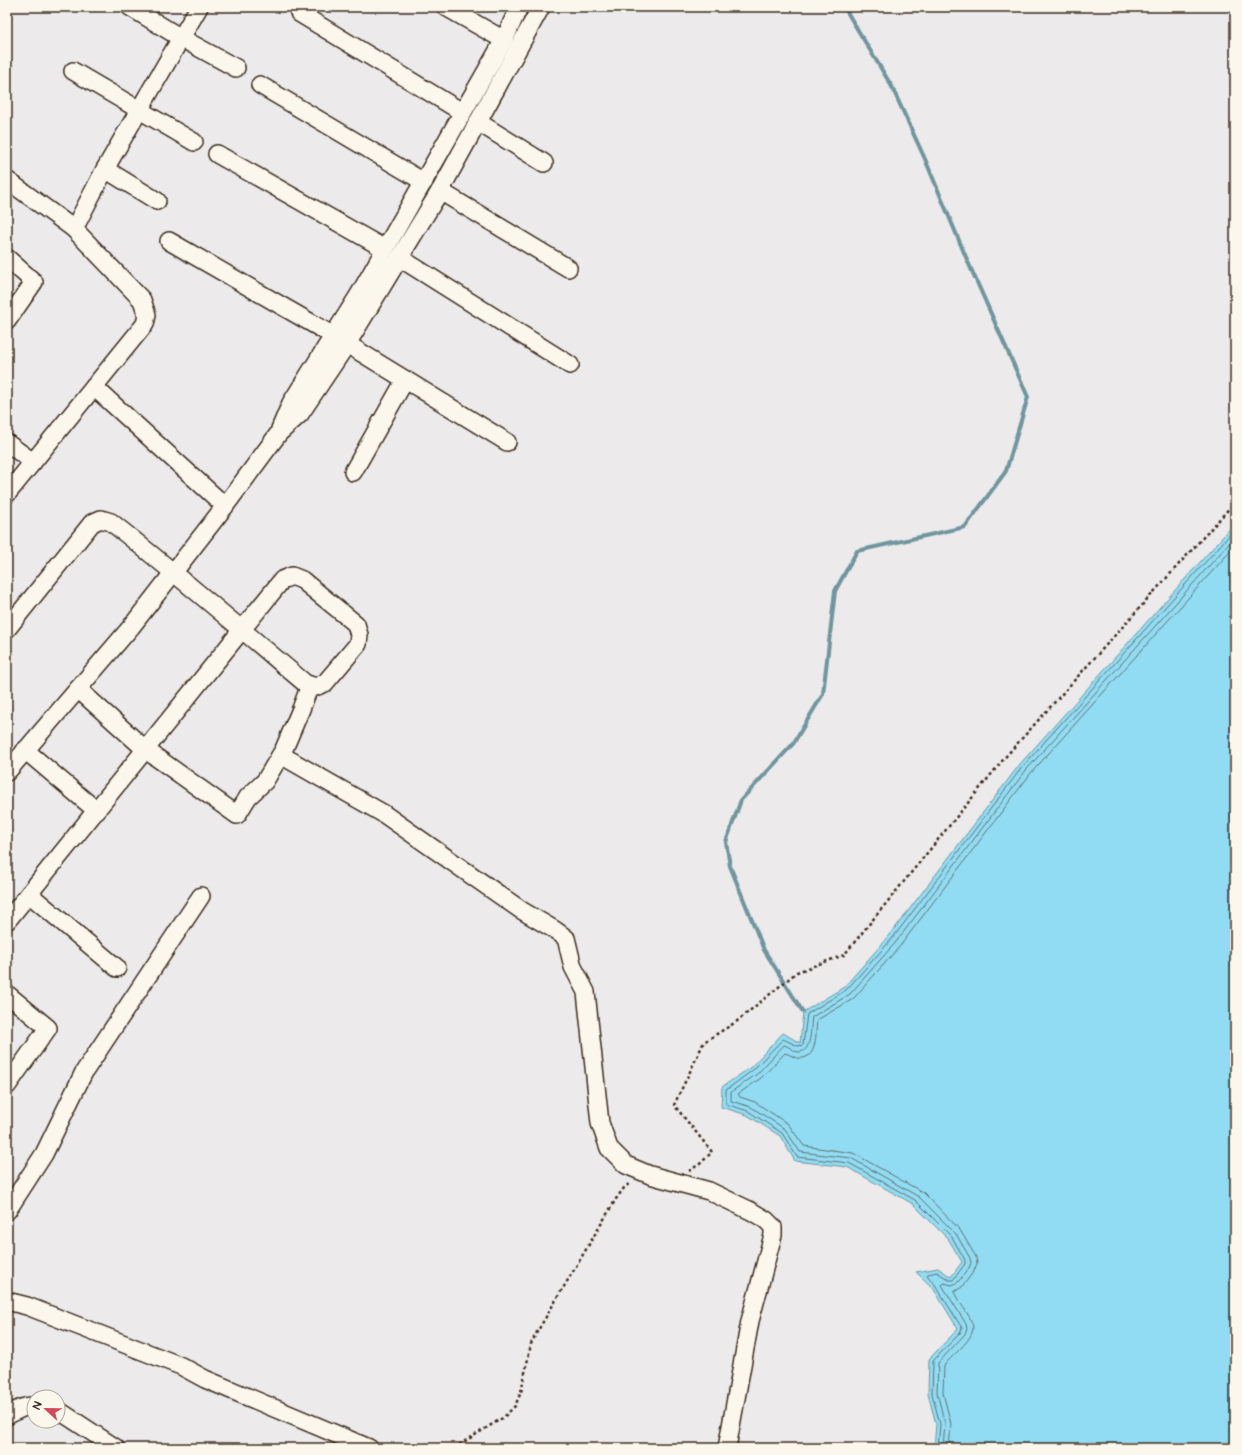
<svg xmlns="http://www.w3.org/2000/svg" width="1242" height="1455" font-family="'Architects Daughter',sans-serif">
<rect width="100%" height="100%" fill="#eceaeb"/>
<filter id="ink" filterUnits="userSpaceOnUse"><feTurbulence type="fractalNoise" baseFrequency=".025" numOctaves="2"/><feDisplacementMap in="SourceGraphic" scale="8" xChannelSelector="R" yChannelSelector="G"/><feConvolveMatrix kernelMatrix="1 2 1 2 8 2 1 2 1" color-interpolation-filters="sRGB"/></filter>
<g filter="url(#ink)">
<!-- water -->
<polygon fill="#92dcf3" stroke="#6f959e" points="1235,523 1235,1448 934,1448 936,1424 928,1394 929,1359 958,1329 933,1288 916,1272 938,1268 951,1277 962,1262 949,1240 913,1204 847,1167 795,1161 780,1136 747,1115 721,1107 722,1087 751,1067 783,1033 800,1043 803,1012 844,987 889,936 1020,764"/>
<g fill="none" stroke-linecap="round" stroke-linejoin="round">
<!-- shore -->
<g stroke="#5e7173" stroke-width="1">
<polyline points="938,1448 940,1424 932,1394 933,1361 961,1332 962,1328 936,1286 927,1275 928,1274 937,1272 949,1280 953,1280 965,1264 965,1260 952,1237 915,1200 849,1163 797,1157 782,1133 748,1111 726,1104 726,1090 753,1070 783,1039 798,1046 803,1045 807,1014 846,990 892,939 1023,766 1235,529"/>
<path d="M943,1448l2,-24 -8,-31 1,-30 27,-29 2,-5 -1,-5 -24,-39 2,-2 8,2 6,-3 11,-14 2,-5 -1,-5 -14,-24 -37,-37 -68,-39 -51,-6 -15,-23 -34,-22 -20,-6v-9l26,-18 27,-29c5,1 9,6 14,7 15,1 12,-26 14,-35l38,-23 46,-52 131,-173 208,-232"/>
<path d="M949,1448l2,-24 -8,-31 1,-27c8,-12 34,-28 28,-43 -4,-11 -13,-20 -18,-31l8,-5 12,-16 3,-7 -1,-7 -16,-27 -36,-37 -71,-40 -49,-7 -16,-22 -33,-22 -15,-5 -2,-3 23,-16 24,-25c4,1 8,4 12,5 22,3 18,-25 20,-38l36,-21 47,-53 131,-173 204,-227"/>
</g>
<!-- stream -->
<polyline stroke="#6f959e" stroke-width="4" points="803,1012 764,950 730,866 726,842 741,800 793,744 823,694 835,591 857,551 965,527 1006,471 1028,397 968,262 925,159 891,85 844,7"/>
<!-- minor casing -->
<g stroke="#3b2a1e" stroke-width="20">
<g id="minor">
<polyline points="130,7 181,38 236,68"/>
<polyline points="446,7 504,40"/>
<polyline points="299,13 462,112"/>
<polyline points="73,71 194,142"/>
<polyline points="260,85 424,182"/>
<polyline points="478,122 544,163"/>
<polyline points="217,154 385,249"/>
<polyline points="105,169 157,201"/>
<polyline points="7,180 74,229"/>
<polyline points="440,191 568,268"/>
<polyline points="169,241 334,336"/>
<polyline points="7,258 34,282 7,321"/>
<polyline points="400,258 570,365"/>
<polyline points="347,344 507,442"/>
<polyline points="94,387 225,506"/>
<polyline points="280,429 291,403 360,293 504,40 519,7"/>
<polyline points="7,443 33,462"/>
<polyline points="353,472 405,380"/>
<polyline points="7,494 145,324 147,315 142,300 74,229 105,169 199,7"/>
<path d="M7,629l85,-106 9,-4 10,3c66,52 130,107 195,162l9,3 10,-4 33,-39 1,-9 -3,-11 -54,-44 -10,-4 -10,4 -275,341"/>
<polyline points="78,689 146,750 237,815 248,797 265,781 284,749 301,709 310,685"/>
<polyline points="25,750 97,811"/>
<polyline points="281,755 384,814 521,910 555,930 566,938 573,967 586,992 600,1123 609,1148 626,1165 650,1175 709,1191 751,1211 766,1220 773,1227 773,1235 750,1321 727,1448"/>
<polyline points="7,772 131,627 225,506 279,433 300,414 347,344 440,191 541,7"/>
<polyline points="29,894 117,968"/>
<polyline points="7,994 48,1028 7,1086"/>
<polyline points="7,1211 44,1154 84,1072 201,896"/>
<polyline points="7,1301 27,1306 181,1366 205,1379 369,1448"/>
<polyline points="58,1410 116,1448"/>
<path d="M7,1416c8,-5 17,-11 27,-10"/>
</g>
</g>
<!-- path -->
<g stroke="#3b2a1e" stroke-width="2.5" stroke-dasharray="3 3" stroke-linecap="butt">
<polyline points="689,1171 701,1163 712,1152 674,1105 704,1042 736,1022 797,972 844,955 1007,755 1235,502"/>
<polyline points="454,1448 504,1417 515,1406 521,1392 531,1344 537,1332 616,1199 624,1188 630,1183"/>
</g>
<!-- minor -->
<use href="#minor" stroke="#fbf7ec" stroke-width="17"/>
</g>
</g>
<!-- margin -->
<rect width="1242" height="1455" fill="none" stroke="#fbf7ec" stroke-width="24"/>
<rect x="12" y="12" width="1218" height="1431" fill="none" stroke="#3b2a1e" stroke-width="1.5" filter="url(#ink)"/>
<!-- north arrow -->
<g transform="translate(46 1409) rotate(292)"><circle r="19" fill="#fbf7ec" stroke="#aea59a"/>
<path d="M0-3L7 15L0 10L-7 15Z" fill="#d1495b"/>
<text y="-6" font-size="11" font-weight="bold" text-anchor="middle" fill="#3b2a1e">N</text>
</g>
</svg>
